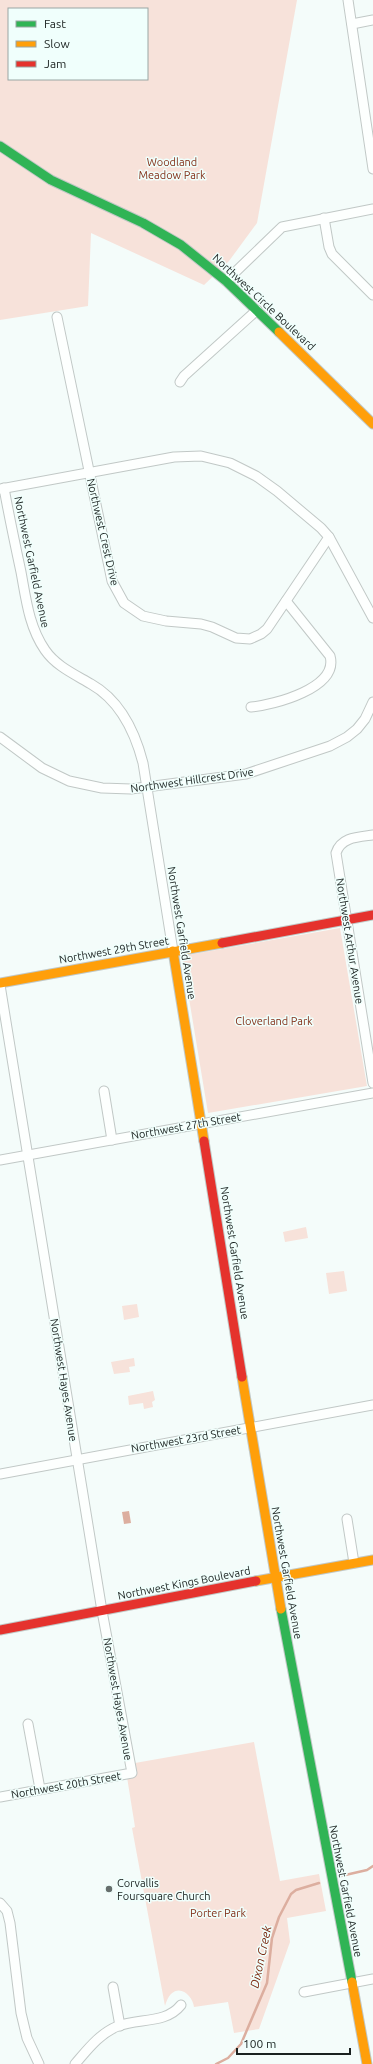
<svg xmlns="http://www.w3.org/2000/svg" width="373" height="2064" font-family="Ubuntu,sans-serif">
<rect width="100%" height="100%" fill="#f4fcfa"/>
<!-- green -->
<g fill="#f7e2da" fill-rule="evenodd">
<path d="M0,0h297l-40,223 -28,38 -25,24 -113,-52 -3,73 -88,14zM9,9h138v70h-138z"/>
<polygon points="340,928 367,1086 208,1113 182,956"/>
<polygon points="306,1227 308,1238 285,1242 283,1232"/>
<polygon points="344,1271 347,1291 329,1294 326,1273"/>
<polygon points="137,1304 139,1317 124,1320 122,1306"/>
<polygon points="134,1358 135,1366 129,1367 130,1372 114,1374 111,1362"/>
<polygon points="153,1391 155,1400 152,1402 153,1407 144,1409 143,1403 129,1405 128,1396"/>
<path d="M254,1742l26,139 39,-7 7,37 -39,7 3,24 -31,87 -25,4 -6,-31 -34,5c-1,-10 -13,-23 -23,-13 -3,3 -5,8 -6,12l-33,-178 3,-1 -8,-50 10,-2 -2,-12z"/>
</g>
<!-- water -->
<polygon fill="#dcae9f" points="129,1511 131,1523 124,1524 122,1512"/>
<g fill="none" stroke-linecap="round" stroke-linejoin="round">
<!-- stream -->
<g stroke="#dcae9f" stroke-width="2.5">
<polyline points="341,1876 367,1870 373,1866"/>
<polyline points="216,2064 228,2058 241,2044 267,1983 272,1938 279,1917 291,1894 296,1890 319,1883"/>
</g>
<!-- street casing -->
<g stroke="#c1c8c6" stroke-width="11">
<g id="street">
<polyline points="348,0 373,169"/>
<polyline points="352,24 373,20"/>
<polyline points="324,218 329,247 332,254 373,295"/>
<polyline points="226,281 282,227 373,209"/>
<polyline points="57,317 112,581 124,603 143,616 166,621 201,624 212,627 236,638 250,639 261,634 267,629 329,537"/>
<polyline points="180,382 184,376 257,310"/>
<path d="M4,488c5,28 11,56 17,84 5,27 8,55 24,78 11,16 29,24 46,34 30,17 44,48 52,79l30,188"/>
<polyline points="0,489 174,457 201,456 230,463 256,476 277,491 321,528 329,537 373,618"/>
<path d="M251,707c23,-2 88,-19 79,-51l-44,-55"/>
<polyline points="0,737 42,768 69,781 102,788 131,789 246,774 330,746 347,737 357,729 365,719 373,702"/>
<path d="M373,835c-15,2 -32,2 -37,18l37,230"/>
<polyline points="0,985 102,1611 132,1773 0,1797"/>
<polyline points="104,1091 112,1140"/>
<polyline points="0,1160 373,1093"/>
<polyline points="0,1474 373,1405"/>
<polyline points="347,1519 354,1563"/>
<polyline points="28,1724 40,1789"/>
<polyline points="0,1903 7,1911 10,1923 21,2013 27,2038 39,2064"/>
<polyline points="113,1987 120,2026"/>
<polyline points="304,1992 373,1979"/>
<path d="M75,2064c13,-15 24,-30 43,-38 21,-8 48,-2 63,-21"/>
</g>
</g>
<!-- fast casing -->
<g stroke="#c1c8c6" stroke-width="11">
<g id="fast">
<polyline points="0,146 51,180 143,223 181,245 226,281 279,332"/>
<polyline points="281,1609 352,1982"/>
</g>
</g>
<!-- slow casing -->
<g stroke="#c1c8c6" stroke-width="11">
<g id="slow">
<polyline points="279,332 373,424"/>
<polyline points="173,951 204,1141"/>
<polyline points="0,983 222,943"/>
<polyline points="242,1377 281,1609"/>
<polyline points="256,1581 373,1560"/>
<polyline points="352,1982 367,2064"/>
</g>
</g>
<!-- jam casing -->
<g stroke="#c1c8c6" stroke-width="11">
<g id="jam">
<polyline points="222,943 373,915"/>
<polyline points="204,1141 242,1377"/>
<polyline points="0,1630 256,1581"/>
</g>
</g>
<!-- street -->
<use href="#street" stroke="#fdfffe" stroke-width="9"/>
<!-- fast -->
<use href="#fast" stroke="#30b455" stroke-width="9"/>
<!-- slow -->
<use href="#slow" stroke="#ff9f0a" stroke-width="9"/>
<!-- jam -->
<use href="#jam" stroke="#e5322d" stroke-width="9"/>
</g>
<!-- markers -->
<circle fill="#666e6c" stroke="#f0fffc" stroke-width="1.5" cx="109" cy="1889" r="4"/>
<g text-anchor="middle" stroke-width="3" stroke-linejoin="round" paint-order="stroke">
<!-- park labels -->
<g font-size="11" fill="#822f17" stroke="#f0fffc">
<text x="172" y="166">Woodland<tspan x="172" dy="13">Meadow Park</tspan></text>
<text x="274" y="1025">Cloverland Park</text>
<text x="218" y="1917">Porter Park</text>
</g>
<!-- street labels -->
<g font-size="11" fill="#1a211f" stroke="#f0fffc">
<text transform="translate(264 302) rotate(43)" y="4">Northwest Circle Boulevard</text>
<text transform="translate(103 532) rotate(77)" y="4">Northwest Crest Drive</text>
<text transform="translate(32 562) rotate(78)" y="4">Northwest Garfield Avenue</text>
<text transform="translate(192 780) rotate(-8)" y="4">Northwest Hillcrest Drive</text>
<text transform="translate(182 933) rotate(81)" y="4">Northwest Garfield Avenue</text>
<text transform="translate(350 941) rotate(81)" y="4">Northwest Arthur Avenue</text>
<text transform="translate(114 950) rotate(-10)" y="4">Northwest 29th Street</text>
<text transform="translate(186 1126) rotate(-10)" y="4">Northwest 27th Street</text>
<text transform="translate(235 1253) rotate(81)" y="4">Northwest Garfield Avenue</text>
<text transform="translate(64 1380) rotate(81)" y="4">Northwest Hayes Avenue</text>
<text transform="translate(186 1439) rotate(-10)" y="4">Northwest 23rd Street</text>
<text transform="translate(287 1573) rotate(80)" y="4">Northwest Garfield Avenue</text>
<text transform="translate(184 1583) rotate(-11)" y="4">Northwest Kings Boulevard</text>
<text transform="translate(118 1699) rotate(80)" y="4">Northwest Hayes Avenue</text>
<text transform="translate(66 1785) rotate(-10)" y="4">Northwest 20th Street</text>
<text transform="translate(346 1891) rotate(79)" y="4">Northwest Garfield Avenue</text>
</g>
<!-- poi labels -->
<g font-size="11" fill="#1a211f" stroke="#f0fffc" text-anchor="start">
<text x="117" y="1887">Corvallis<tspan x="117" dy="13">Foursquare Church</tspan></text>
</g>
<!-- water labels -->
<g font-size="12" font-style="italic" fill="#7b280f" stroke="#f0fffc">
<text transform="translate(261 1957) rotate(-78)" y="4">Dixon Creek</text>
</g>
</g>
<!-- legend -->
<rect x="8" y="8" width="140" height="72" fill="#f0fffc" stroke="#9aa6a4"/>
<rect x="16" y="21" width="20" height="6" fill="#30b455" stroke="#9aa6a4"/>
<text x="44" y="28" font-size="12" fill="#1a211f">Fast</text>
<rect x="16" y="41" width="20" height="6" fill="#ff9f0a" stroke="#9aa6a4"/>
<text x="44" y="48" font-size="12" fill="#1a211f">Slow</text>
<rect x="16" y="61" width="20" height="6" fill="#e5322d" stroke="#9aa6a4"/>
<text x="44" y="68" font-size="12" fill="#1a211f">Jam</text>
<!-- scale -->
<path d="M237 2048v6h113v-6" fill="none" stroke="#1a211f" stroke-width="2"/>
<text x="243" y="2048" font-size="12" fill="#1a211f" stroke="#f0fffc" stroke-width="3" paint-order="stroke">100 m</text>
</svg>
